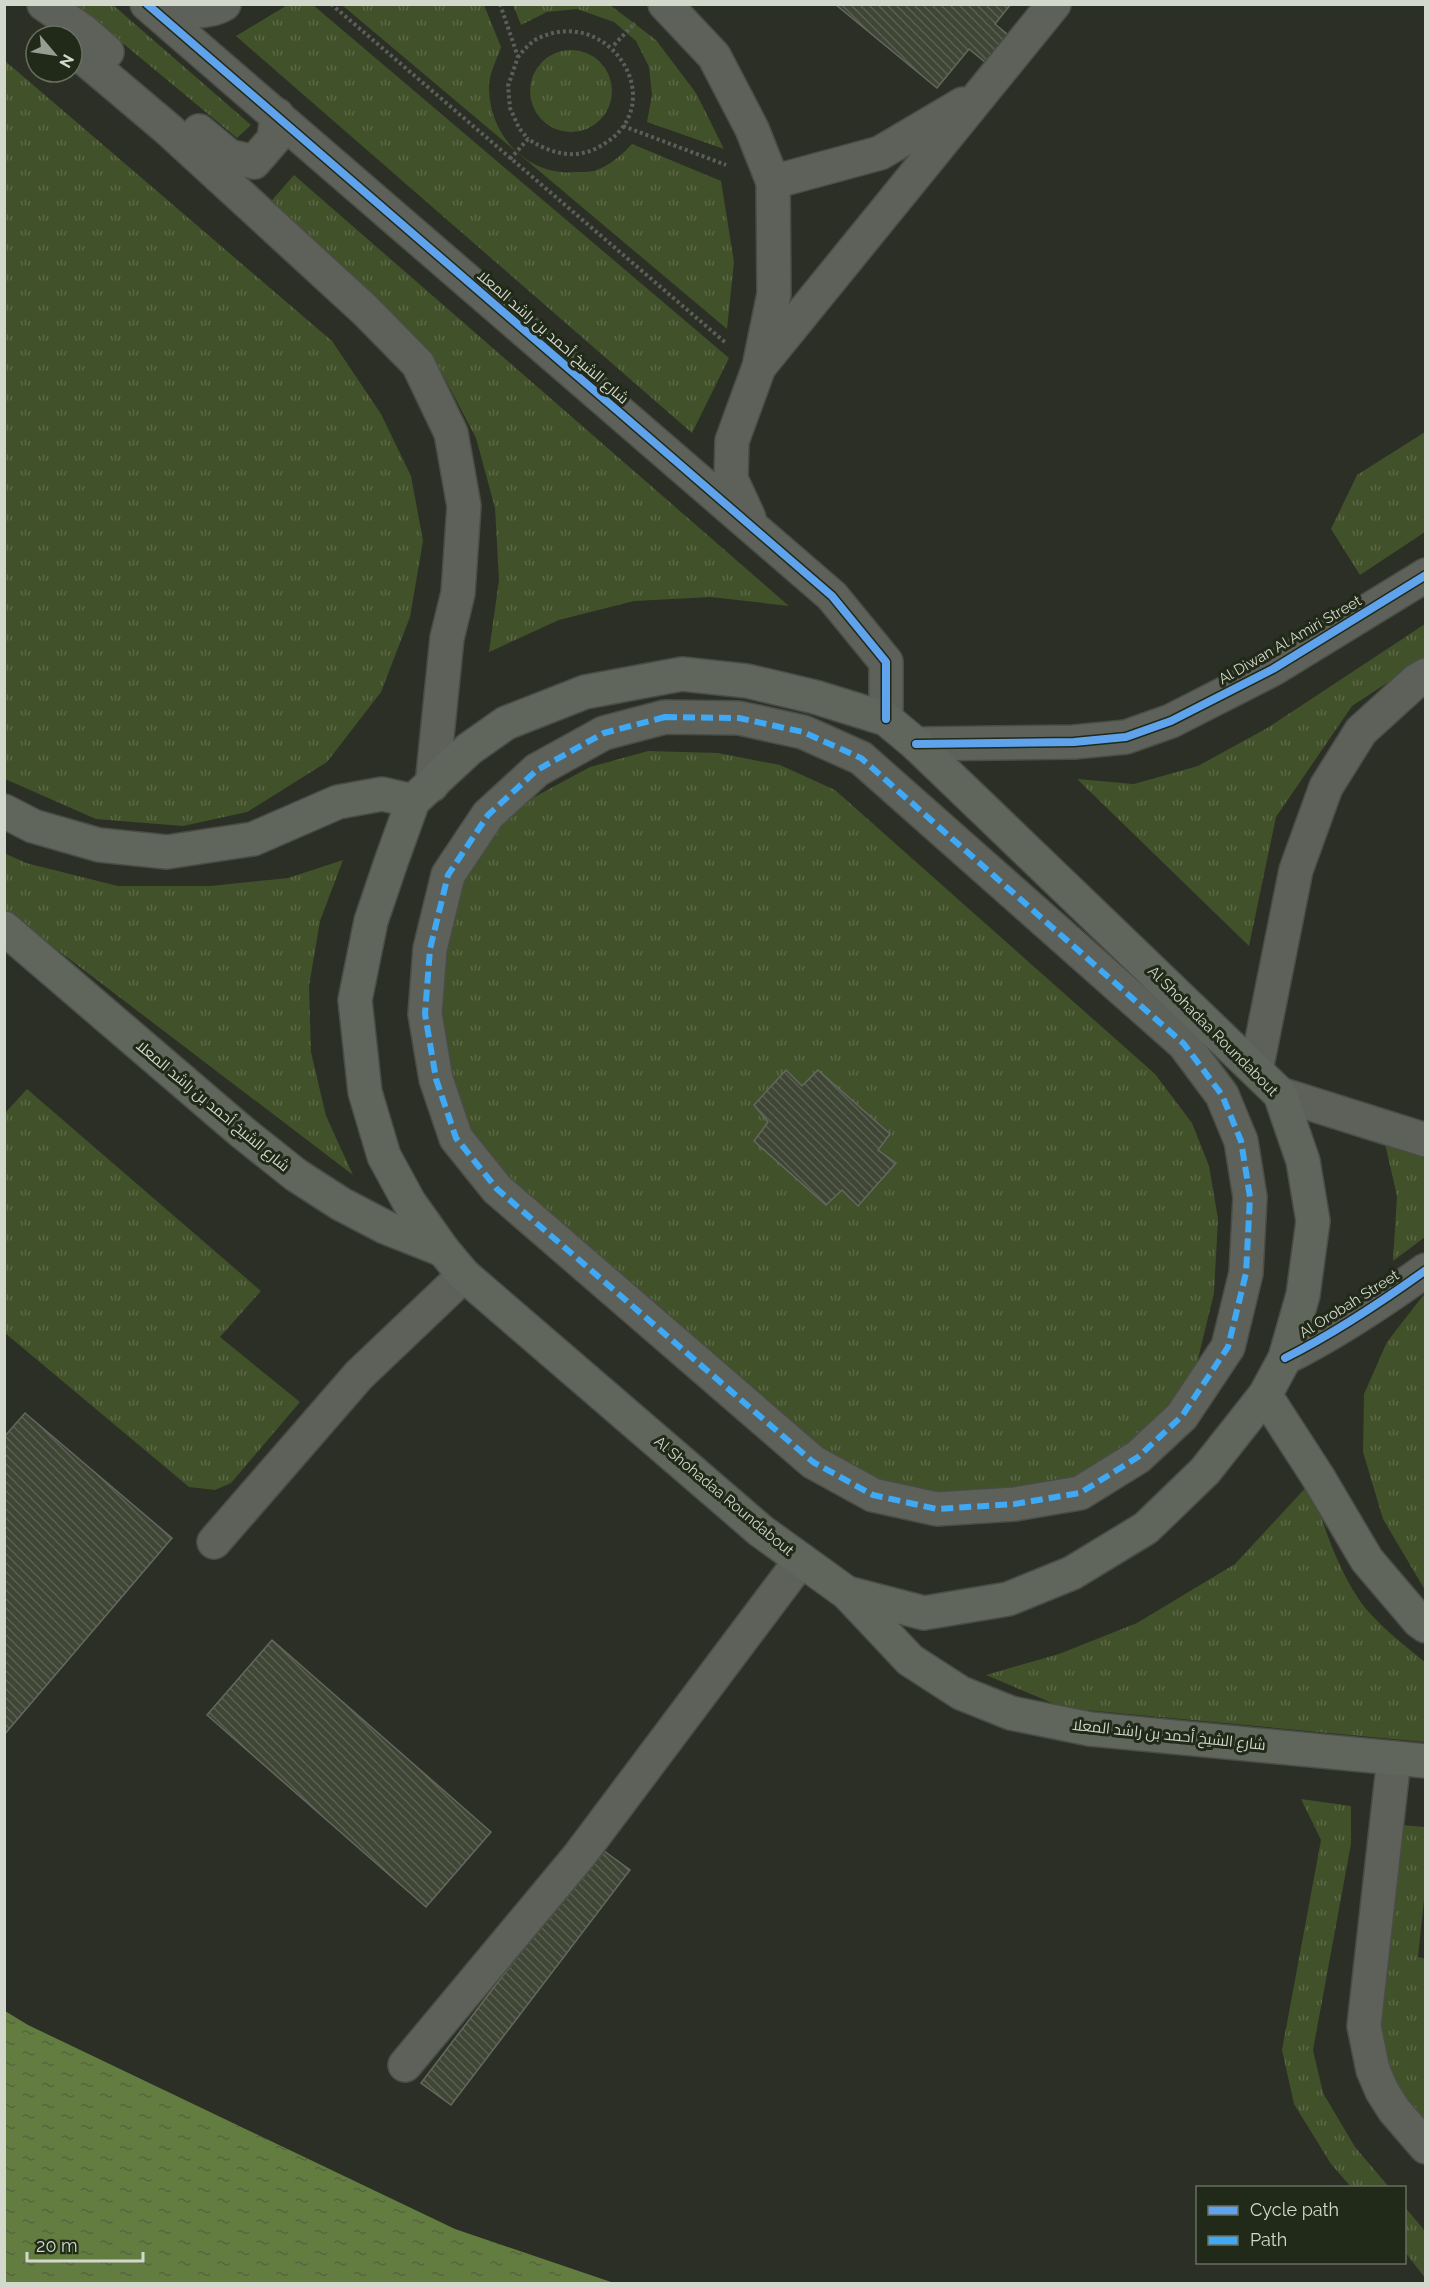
<svg xmlns="http://www.w3.org/2000/svg" width="1430" height="2288" font-family="Raleway,Cairo,sans-serif">
<defs>
<pattern id="grass-tufts" width="24" height="20" patternUnits="userSpaceOnUse" patternTransform="scale(1.5)"><rect width="24" height="20" fill="#415129"/><path d="M3 7l-1-3M5 7V3M7 7l1-3M15 17l-1-3M17 17v-4M19 17l1-3" fill="none" stroke="#5c6947"/></pattern>
<pattern id="water-ripples" width="26" height="14" patternUnits="userSpaceOnUse" patternTransform="scale(1.5)"><rect width="26" height="14" fill="#637d41"/><path d="M2 4q2-2 4 0t4 0M15 11q2-2 4 0t4 0" fill="none" stroke="#556540"/></pattern>
<pattern id="building-back-hatch" width="6" height="6" patternUnits="userSpaceOnUse" patternTransform="scale(1.5)"><rect width="6" height="6" fill="#3f4635"/><path d="M-1 5l2 2M0 0l6 6M5-1l2 2" fill="none" stroke="#5a6051"/></pattern>
</defs>
<rect width="100%" height="100%" fill="#2b2f26"/>
<!-- grass -->
<g fill="url(#grass-tufts)">
<polygon points="289,4 313,5 729,358 692,433 236,36"/>
<polygon points="73,5 113,5 251,125 237,138 90,16"/>
<path d="M342,5h142l17,42c-4,12 -12,27 -12,39 -1,48 38,91 87,86 6,0 13,0 18,-1 15,-5 28,-16 38,-27l89,37 13,81 -7,67z"/>
<polygon points="513,5 610,5 656,40 696,93 724,149 647,122 652,95 649,67 636,41 614,22 577,9 547,12 521,25"/>
<circle cx="571" cy="91" r="41"/>
<polygon points="4,60 332,341 381,414 411,476 423,541 410,617 381,692 327,762 247,812 183,826 96,819 5,779"/>
<polygon points="294,175 789,606 711,597 634,601 559,620 489,652 499,580 495,508 476,438 442,373 396,318 267,206"/>
<polygon points="1425,432 1425,532 1360,575 1331,529 1357,475"/>
<polygon points="1425,624 1425,658 1352,706 1276,817 1249,946 1077,779 1134,784 1198,766 1269,727"/>
<polygon points="648,751 718,753 780,765 835,790 1155,1074 1192,1123 1209,1166 1218,1219 1214,1293 1197,1363 1154,1429 1111,1469 995,1512 801,1473 487,1202 448,1154 424,973 479,845 525,802 590,767"/>
<polygon points="4,853 26,863 118,886 211,886 288,878 343,860 320,921 309,986 311,1052 326,1116 353,1175 5,910"/>
<polygon points="27,1089 261,1291 220,1337 300,1402 231,1483 215,1490 189,1487 5,1333 5,1113"/>
<polygon points="1383,1135 1425,1159 1425,1237 1393,1261 1397,1196"/>
<polygon points="1425,1293 1425,1590 1383,1519 1363,1452 1364,1394 1387,1342"/>
<path d="M1310,1483c13,40 25,80 48,115 14,22 47,48 67,64v80l-361,-34 -78,-33 73,-21 78,-31 98,-59z"/>
<polygon points="1301,1799 1351,1806 1351,1844 1313,2050 1323,2093 1355,2147 1389,2187 1351,2187 1331,2164 1294,2104 1282,2050 1321,1840"/>
<polygon points="1389,1824 1425,1827 1425,1890 1418,1957 1426,1959 1425,2150 1362,2078"/>
<polygon points="1404,2206 1425,2231 1425,2278 1405,2252"/>
</g>
<!-- water -->
<polygon fill="url(#water-ripples)" points="5,2011 28,2025 455,2229 614,2283 5,2283"/>
<!-- building -->
<g fill="url(#building-back-hatch)" stroke="#656860" stroke-width="1.5">
<polygon points="835,4 1011,4 995,24 1013,39 991,67 969,49 937,88"/>
<polygon points="786,1070 802,1086 818,1070 890,1134 878,1150 896,1163 858,1206 842,1190 826,1205 754,1141 768,1122 754,1105"/>
<polygon points="25,1413 172,1538 4,1735 4,1437"/>
<polygon points="272,1640 491,1832 426,1907 207,1715"/>
<polygon points="600,1848 630,1870 451,2105 421,2083"/>
</g>
<g fill="none" stroke-linecap="round" stroke-linejoin="round">
<!-- minor casing -->
<g stroke="#494d45" stroke-width="36">
<g id="minor">
<polyline points="44,4 83,31 107,52"/>
<polyline points="147,4 832,596 886,662 886,719"/>
<path d="M149,4c20,6 57,12 75,0"/>
<polyline points="665,4 714,56 752,129 773,182 774,294 760,362"/>
<polyline points="72,48 169,130 365,310 418,364 451,433 464,506 458,593 447,638 432,785"/>
<polyline points="199,131 229,156 254,162 274,139 277,115"/>
<polyline points="773,182 880,153 963,104"/>
<polyline points="749,518 731,479 732,441 759,367 1054,4"/>
<polygon points="665,717 739,718 803,732 861,758 1184,1044 1222,1095 1241,1141 1250,1197 1246,1273 1228,1347 1182,1416 1138,1457 1080,1493 1015,1504 937,1509 873,1495 813,1462 497,1189 456,1138 436,1079 425,1014 430,949 448,875 488,815 537,770 604,733"/>
<polyline points="916,744 1074,742 1126,737 1171,721 1273,669 1426,575"/>
<polyline points="1256,1070 1296,870 1326,787 1361,731 1416,681 1426,675"/>
<polyline points="1280,1094 1426,1140"/>
<path d="M1285,1358c50,-25 95,-55 141,-88"/>
<polyline points="214,1542 359,1375 464,1275"/>
<polyline points="1394,1758 1364,2026 1373,2070 1382,2091 1394,2110 1426,2147"/>
<polyline points="405,2065 579,1856 801,1560"/>
</g>
</g>
<!-- major casing -->
<g stroke="#494d45" stroke-width="36">
<g id="major">
<polygon points="682,674 747,681 815,697 886,719 916,744 1280,1094 1303,1161 1313,1221 1303,1295 1285,1358 1265,1395 1205,1471 1146,1528 1072,1573 1008,1599 924,1613 847,1593 761,1531 464,1275 443,1250 409,1202 384,1156 365,1092 355,1000 371,921 391,862 413,801 469,749 506,723 585,692"/>
<polyline points="4,811 33,826 99,845 167,852 253,839 338,802 382,794 413,801"/>
<polyline points="4,928 242,1132 296,1175 341,1204 385,1227 443,1250"/>
<polyline points="1265,1395 1318,1477 1367,1560 1419,1621 1426,1626"/>
<polyline points="847,1593 910,1660 961,1693 1011,1713 1090,1729 1426,1761"/>
</g>
</g>
<!-- path -->
<g stroke="#5c5f59" stroke-width="4" stroke-dasharray="3 3" stroke-linecap="butt">
<polyline points="331,4 727,344"/>
<polyline points="500,4 518,57 508,86 510,108 519,128 528,139"/>
<polyline points="614,45 635,23"/>
<polyline points="623,126 726,165"/>
<path d="M510,159l18,-20c22,14 45,21 69,9 80,-40 12,-148 -62,-108 -7,5 -12,11 -17,17"/>
</g>
<!-- minor -->
<use href="#minor" stroke="#5d6159" stroke-width="33"/>
<!-- major -->
<use href="#major" stroke="#61665c" stroke-width="33"/>
<!-- quiet -->
<polygon stroke="#3fa9f5" stroke-width="6" stroke-dasharray="12 6" stroke-linecap="butt" points="665,717 739,718 803,732 861,758 1184,1044 1222,1095 1241,1141 1250,1197 1246,1273 1228,1347 1182,1416 1138,1457 1080,1493 1015,1504 937,1509 873,1495 813,1462 497,1189 456,1138 436,1079 425,1014 430,949 448,875 488,815 537,770 604,733"/>
<!-- cycleway casing -->
<g stroke="#212918" stroke-width="11">
<g id="cycleway">
<polyline points="147,4 832,596 886,662 886,719"/>
<polyline points="916,744 1074,742 1126,737 1171,721 1273,669 1426,575"/>
<path d="M1285,1358c50,-25 95,-55 141,-88"/>
</g>
</g>
<!-- cycleway -->
<use href="#cycleway" stroke="#60a3ed" stroke-width="8"/>
</g>
<g text-anchor="middle" stroke-width="6" stroke-linejoin="round" paint-order="stroke">
<!-- street labels -->
<g font-size="15" fill="#d3d8cd" stroke="#212918">
<text transform="translate(553 337) rotate(41)" y="5">شارع الشيخ أحمد بن راشد المعلا</text>
<text transform="translate(1290 640) rotate(-30)" y="5">Al Diwan Al Amiri Street</text>
<text transform="translate(1213 1031) rotate(45)" y="5">Al Shohadaa Roundabout</text>
<text transform="translate(213 1106) rotate(40)" y="5">شارع الشيخ أحمد بن راشد المعلا</text>
<text transform="translate(1349 1304) rotate(-32)" y="5">Al Orobah Street</text>
<text transform="translate(724 1496) rotate(40)" y="5">Al Shohadaa Roundabout</text>
<text transform="translate(1169 1735) rotate(6)" y="5">شارع الشيخ أحمد بن راشد المعلا</text>
</g>
</g>
<!-- border -->
<rect width="1430" height="2288" fill="none" stroke="#d3d8cd" stroke-width="12"/>
<!-- legend -->
<rect x="1196" y="2186" width="210" height="78" fill="#212918" stroke="#686f60" stroke-width="1.5"/>
<rect x="1208" y="2206" width="30" height="9" fill="#60a3ed" stroke="#686f60" stroke-width="1.5"/>
<text x="1250" y="2216" font-size="18" fill="#d3d8cd">Cycle path</text>
<rect x="1208" y="2236" width="30" height="9" fill="#3fa9f5" stroke="#686f60" stroke-width="1.5"/>
<text x="1250" y="2246" font-size="18" fill="#d3d8cd">Path</text>
<!-- north arrow -->
<g transform="translate(54 54) rotate(119)"><circle r="28" fill="#212918" stroke="#686f60" stroke-width="1.5"/>
<path d="M0-4.5L10 22L0 15L-10 22Z" fill="#989d93"/>
<text y="-9" font-size="16" font-weight="bold" text-anchor="middle" fill="#d3d8cd">N</text>
</g>
<!-- scale -->
<path d="M27 2252v9h116v-9" fill="none" stroke="#d3d8cd" stroke-width="3"/>
<text x="36" y="2252" font-size="18" fill="#d3d8cd" stroke="#212918" stroke-width="4.5" paint-order="stroke">20 m</text>
</svg>
